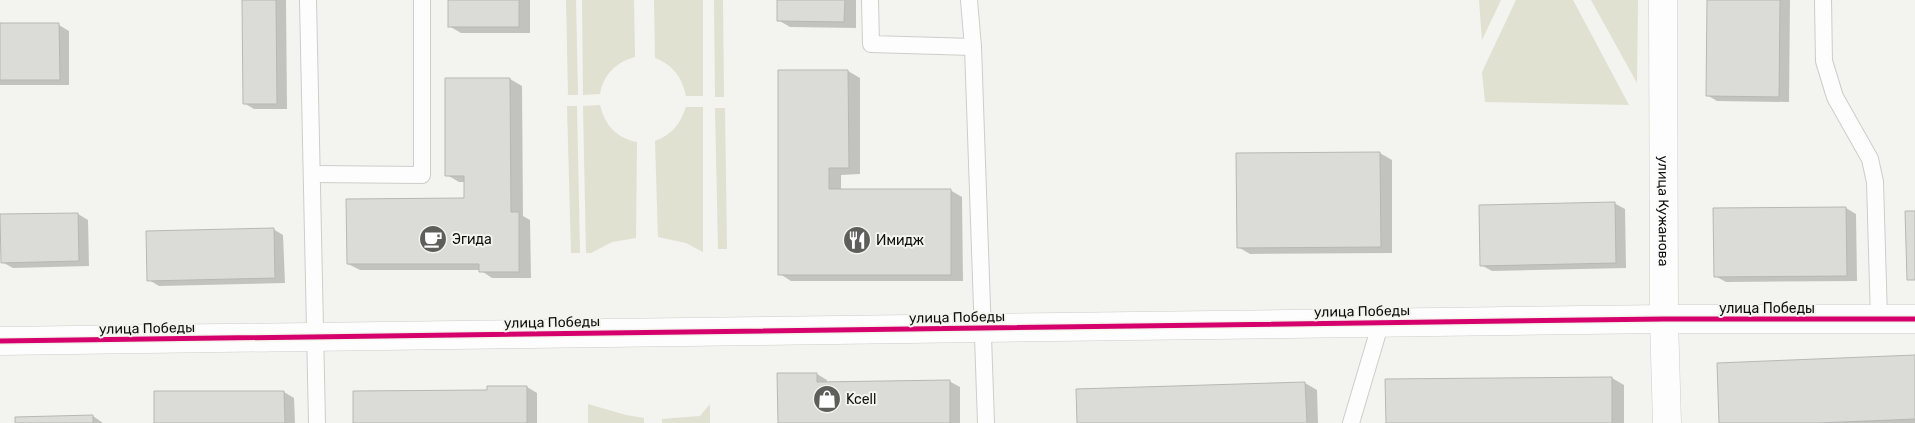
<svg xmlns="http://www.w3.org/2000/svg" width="1915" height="423" font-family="Rubik,sans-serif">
<rect width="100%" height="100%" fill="#f3f3ef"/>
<!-- green -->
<g fill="#e0e1d1">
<polygon points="566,0 576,0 578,95 568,95"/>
<path d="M582,0h52l1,57c-19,5 -32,18 -35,37l-17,1z"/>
<path d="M654,0h49v96h-17c-4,-19 -13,-31 -31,-38z"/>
<polygon points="714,0 723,0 724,97 715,97"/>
<polygon points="1479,0 1501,0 1482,40"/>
<polygon points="1516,0 1573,0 1629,105 1485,102 1482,72"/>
<polygon points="1591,0 1638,0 1637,83"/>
<path d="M600,105c5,20 16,33 37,37l-1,96 -24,4 -21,11h-5l-3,-147z"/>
<polygon points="567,106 577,106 580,253 571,253"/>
<path d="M686,107h17v145l-17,-9 -28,-6 -3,-96c17,-6 25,-17 31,-34z"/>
<polygon points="715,108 725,108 727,249 718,249"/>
<polygon points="588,404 626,415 644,418 644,423 588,423"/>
<polygon points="710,404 710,423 662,423 662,419 700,416"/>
</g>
<!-- shadow -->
<g fill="#0003">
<polygon points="243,0 286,0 287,109 254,109 244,103"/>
<polygon points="449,0 530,0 530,33 461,33 449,26"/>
<polygon points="778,0 856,0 856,28 790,27 778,20"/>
<polygon points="1708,0 1790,0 1789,102 1717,101 1707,95"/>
<polygon points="0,25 59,25 69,31 69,85 0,85"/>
<polygon points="848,71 860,78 860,174 841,175 841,191 950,190 962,197 963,281 791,281 780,274"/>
<polygon points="510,79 522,86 523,216 530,220 531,278 492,278 480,270 360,270 348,264 465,200 465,182 459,182 447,175"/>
<polygon points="1380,153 1392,160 1392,253 1250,254 1238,247"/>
<polygon points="1614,203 1625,209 1626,268 1492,271 1481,265"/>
<polygon points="1846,208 1856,214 1857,281 1726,282 1715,276"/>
<polygon points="78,214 88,220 89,266 13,268 2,262"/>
<polygon points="273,229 283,235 285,283 159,286 149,280"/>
<polygon points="1915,357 1915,423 1720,423"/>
<polygon points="817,374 827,380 827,383 949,381 960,387 960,423 779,423 779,375"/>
<polygon points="1612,378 1624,385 1624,423 1387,423"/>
<polygon points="1305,383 1317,390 1318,423 1078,423 1077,391"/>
<polygon points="527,387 537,393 537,423 354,423 488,391"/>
<polygon points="284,392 294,398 295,423 155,423 155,393"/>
<polygon points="93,416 103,423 17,423"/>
</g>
<!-- building -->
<g fill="#dbdbd8" stroke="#b7b7b5">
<polygon points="242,0 276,0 277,104 243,104"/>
<rect x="448" y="0" width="71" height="27"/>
<polygon points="777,0 845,0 844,22 777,21"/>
<polygon points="1707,0 1780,0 1779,97 1706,96"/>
<polygon points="0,23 59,23 60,80 0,80"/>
<polygon points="778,70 848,70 849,168 829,168 829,189 951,189 951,275 778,275"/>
<polygon points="445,78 510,78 511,212 519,212 519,272 479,272 479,264 347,264 346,199 464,198 464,176 445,176"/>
<polygon points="1380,152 1381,247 1237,248 1236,153"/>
<polygon points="1615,202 1616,263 1480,266 1479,205"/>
<polygon points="1846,207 1847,276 1714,277 1713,208"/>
<polygon points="1905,211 1915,211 1915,280 1907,280"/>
<polygon points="78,213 79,261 1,263 0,214"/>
<polygon points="274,228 275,278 147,281 146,231"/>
<polygon points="1915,355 1915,419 1818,423 1719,423 1717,363"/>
<polygon points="777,373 817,373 817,382 950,380 950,423 778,423"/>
<polygon points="1612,377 1612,423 1386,423 1385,379"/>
<polygon points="1305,382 1307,423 1077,423 1076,389"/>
<polygon points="487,386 527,386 527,423 353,423 353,391 487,390"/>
<polygon points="154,391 284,391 285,423 154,423"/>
<polygon points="93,415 93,423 15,423 15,417"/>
</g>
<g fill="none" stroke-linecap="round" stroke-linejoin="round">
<!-- lane casing -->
<g stroke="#cdcdca" stroke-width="18">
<g id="lane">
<polyline points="308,0 317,423"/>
<polyline points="870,0 871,44 973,47"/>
<polyline points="969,0 973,47 986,423"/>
<polyline points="1823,0 1824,61 1835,97 1870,159 1875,182 1879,319"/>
<polyline points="313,174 422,175 422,0"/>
<polyline points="1351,423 1381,322"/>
</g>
</g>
<!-- street casing -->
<g stroke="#cdcdca" stroke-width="29">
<g id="street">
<path id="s1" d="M1663,0l1,319 3,104"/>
<polyline points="0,341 1664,319 1915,319"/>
</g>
</g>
<!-- lane -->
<use href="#lane" stroke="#fdfdfd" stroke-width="16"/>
<!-- street -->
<use href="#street" stroke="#fdfdfd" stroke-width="28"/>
<!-- cycleway casing -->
<g stroke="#f4f4ee" stroke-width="8">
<polyline id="cycleway" points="0,341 1664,319 1915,319"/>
</g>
<!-- cycleway -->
<use href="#cycleway" stroke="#d6006c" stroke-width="5"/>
</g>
<!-- icons -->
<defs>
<g id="cafe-disc" transform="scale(1.4375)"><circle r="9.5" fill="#5e5e5b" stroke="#f4f4ee"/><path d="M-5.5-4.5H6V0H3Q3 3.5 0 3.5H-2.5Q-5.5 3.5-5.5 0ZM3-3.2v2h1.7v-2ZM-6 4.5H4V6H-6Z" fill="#fff"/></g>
<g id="restaurant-disc" transform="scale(1.4375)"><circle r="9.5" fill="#5e5e5b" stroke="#f4f4ee"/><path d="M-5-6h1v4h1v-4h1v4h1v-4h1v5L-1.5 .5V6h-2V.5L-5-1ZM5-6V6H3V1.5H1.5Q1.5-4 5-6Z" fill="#fff"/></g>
<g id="shop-disc" transform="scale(1.4375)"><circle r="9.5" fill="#5e5e5b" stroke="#f4f4ee"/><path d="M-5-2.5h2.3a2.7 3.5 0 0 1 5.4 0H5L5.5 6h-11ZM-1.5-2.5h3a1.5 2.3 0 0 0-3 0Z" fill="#fff"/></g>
</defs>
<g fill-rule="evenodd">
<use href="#cafe-disc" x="433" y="239"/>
<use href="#restaurant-disc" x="857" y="240"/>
<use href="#shop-disc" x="827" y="399"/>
</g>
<g text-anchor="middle" stroke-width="4" stroke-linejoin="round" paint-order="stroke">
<!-- street labels -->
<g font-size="14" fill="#0e0e0c" stroke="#f4f4ee">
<text dy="5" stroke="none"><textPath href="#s1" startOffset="211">улица Кужанова</textPath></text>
<text x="1767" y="313">улица Победы</text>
<text transform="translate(1362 311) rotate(-1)" y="5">улица Победы</text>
<text transform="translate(957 317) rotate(-1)" y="5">улица Победы</text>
<text transform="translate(552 322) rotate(-1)" y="5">улица Победы</text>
<text transform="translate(147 328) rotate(-1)" y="5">улица Победы</text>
</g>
<!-- poi labels -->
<g font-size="14" fill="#0e0e0c" stroke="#f4f4ee" text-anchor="start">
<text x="452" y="244">Эгида</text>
<text x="876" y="245">Имидж</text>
<text x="846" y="404">Kcell</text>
</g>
</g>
</svg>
